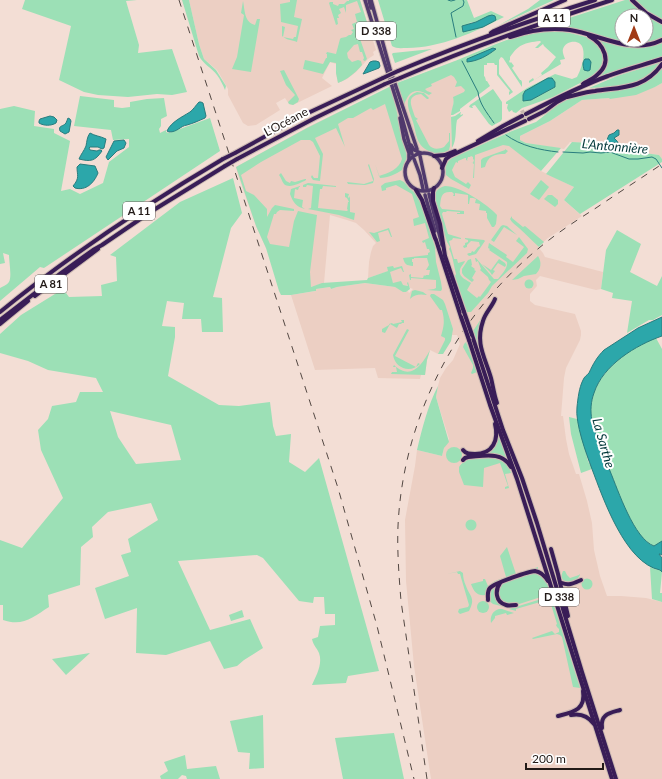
<svg xmlns="http://www.w3.org/2000/svg" width="662" height="779" font-family="Lato,sans-serif">
<rect width="100%" height="100%" fill="#f3ded5"/>
<!-- built -->
<g fill="#eccfc3">
<polygon points="189,0 360,0 376,50 373,52 374,55 368,59 356,72 347,79 338,83 336,73 336,64 330,62 322,78 332,86 293,105 289,104 285,98 276,103 280,110 256,125 248,126 243,123 228,95 228,89 220,75 217,70 204,59 199,44"/>
<polygon points="455,61 469,90 454,101 453,103 453,107 451,112 452,149 445,155 435,157 440,162 442,168 447,162 454,157 499,137 541,171 574,187 564,200 582,216 548,238 538,247 543,253 545,257 603,272 601,289 596,290 540,276 536,280 537,286 530,294 530,301 535,305 575,314 581,331 581,335 580,340 566,368 564,378 561,416 563,416 566,439 569,454 576,474 579,474 587,501 592,523 594,550 600,576 607,596 621,596 646,598 662,602 662,779 431,779 414,666 406,581 405,520 415,466 417,450 442,456 444,448 449,439 436,397 438,386 440,378 446,368 453,360 460,344 457,335 452,335 451,341 443,354 438,354 430,350 427,360 425,375 421,375 420,379 378,378 375,368 315,370 291,295 316,291 316,289 330,287 331,289 337,287 365,283 395,287 405,292 408,291 409,293 413,289 410,288 409,286 393,284 389,271 368,278 369,262 371,252 373,246 376,243 364,230 356,223 347,220 330,215 324,283 311,287 266,248 256,226 238,175 236,167 308,127 401,82"/>
<polygon points="662,83 662,159 659,155 630,151 610,146 601,145 593,143 570,142 564,149 526,143 520,140 520,136 550,121 582,100 609,98 655,87"/>
</g>
<!-- green -->
<g fill="#9ce0b6" fill-rule="evenodd">
<polygon points="25,0 137,0 126,1 139,45 138,53 172,49 187,92 172,95 157,94 128,97 98,95 84,92 59,80 71,26 22,9"/>
<path d="M182,0h7l10,44 5,15 12,11 10,16 -1,4c-2,-5 -5,-11 -8,-15 -5,-7 -14,-11 -18,-19z"/>
<path d="M290,0h7l-3,17 8,2 -5,23c-5,-2 -11,-2 -15,-6v-10l3,1 -2,10 10,2 1,-2h2l2,-11 -17,-4 -1,-18 10,-2z"/>
<path d="M349,0h11l10,32 -11,4 8,23 -2,2 -2,-1 1,-2 -2,-6h-2l-2,-8 -4,1 -7,8 1,5 4,4 6,-2 3,1 1,4c-7,8 -14,14 -24,18l-2,-10v-10l-6,-1 -7,12 -20,-5 2,-9 18,4 3,-6h1v-4h-1l1,-2 9,2 4,-15 1,-1 5,-1 3,-2h2l2,-3 -2,-2 3,-1 -2,-5 5,-2 -2,-8 6,-2 -4,-11 -11,4v8l-2,-6 -5,2 2,4 -3,2 1,3h-2l1,6 -2,1 -7,-22 1,-1h3v2l5,2 1,-2h5l3,-3h2z"/>
<path d="M378,0h89l7,18 17,-7 13,6c-29,15 -64,31 -97,31 -5,0 -11,1 -15,-2zM496,20l-13,7 -15,-4 8,-1z"/>
<polygon points="540,0 554,0 499,25 528,9"/>
<path d="M625,0h5c9,10 20,18 32,24v15l-14,5h-19l-72,-17h-16zM622,16h24v24h-24z"/>
<polygon points="634,0 662,0 662,19 650,13"/>
<path d="M243,1c2,9 1,21 12,24l2,-6h3l-9,53 -19,-3 5,-12 7,-42 -3,-2z"/>
<path d="M540,31h19l11,2 20,5 6,5 6,9 1,9 -3,8 -12,10 -35,18 -31,11 -6,5 -3,-1 -1,-2 -3,2 -2,-4 1,-4h-2v-2l21,-14 28,-14 17,5 5,-2c4,-8 8,-19 6,-28 -2,-10 -17,-9 -20,0 -1,3 1,7 2,10l-5,1 1,4 -32,19v-2l4,-3 1,2 8,-5 -1,-2 7,-6 8,-10 -12,-11 -1,-2 -5,4h-3l6,-6 -1,-1c-16,2 -21,3 -30,16v3l-1,1 1,2 1,-1 3,4 -2,2 8,12h1l1,2v5l-19,-29 -2,-1 -2,3v14l14,18 -4,3v-3l1,-1 -13,-16v-10h-2l-1,-2h-7v2h-3v11l1,1 1,4h1l3,5 -30,23v2l-7,4h-2c0,-6 4,-11 2,-18l11,-5 1,-2 -4,-4 -6,1 2,-5 -3,-5 -3,-2 -20,9 1,2 -7,3 2,2 5,2 -3,2c-14,-8 -20,-4 -25,10l-7,-22 58,-22 41,-17 24,-9zM555,82v5l-24,13 -8,-5c6,-11 21,-11 32,-13z"/>
<path d="M594,37c15,5 30,12 47,10 7,0 14,-3 21,-5v15l-29,8 -34,12 5,-9v-19l-3,-6z"/>
<polygon points="432,49 395,63 392,54 393,53"/>
<path d="M662,62c-4,5 -9,12 -15,16 -15,10 -40,9 -58,10l28,-12z"/>
<path d="M662,66v17l-7,4 -19,8 -26,4 -1,-1 -27,2 -32,21 -30,15v4l6,3 35,5 -20,23 -32,-25 -6,-1 -28,10 -1,23h-1l1,-14 -3,-2 2,1 1,-3 -1,-1v-2l-2,-1 -1,1h-2l-1,3 1,1 -2,-1v-2h-1l-7,3v2l-2,-1 -4,8 3,7 11,7 2,-2 3,3 -2,4 -18,-10 -5,-4c-1,-9 -1,-11 6,-17l60,-27 24,-9 24,-19 9,-5 10,-3 60,-10 13,-8z"/>
<polygon points="284,70 299,99 298,102 293,105 289,104 288,102 295,95 286,85 280,71"/>
<path d="M391,86l16,71 -3,7 -2,6c-6,4 -14,8 -22,8l-5,-14 4,12c10,-3 20,-7 23,-17l-17,-55 -12,6 -2,-2 -2,1 -16,9h-5l-10,6 7,23 -9,-19 -21,10 8,16 -3,27 -7,-1 -2,-3 1,-2 2,3h4l2,-22 -7,-14 -3,-2h-9l-40,22 -20,13 5,16 8,4 13,14v8l5,-9 3,-3 19,4v2l-14,-1 -3,2 -1,2h-2l-7,23 3,7 19,3 5,-26 4,-10 19,4 -7,57 1,15 11,-4 45,-3 1,-2 20,-7 -1,-4 6,-1 1,2 8,-2 2,6h-1l-2,-4 -11,4 3,11 8,-2 2,4 5,1 -1,-3 1,-1 2,7 -4,3h-3l-8,-5 -30,-4 -28,4 -6,2 -1,-2 -14,2v2h-1l-24,4h-10l-2,-4 -13,-43 -10,-22 -20,-59 71,-39z"/>
<polygon points="493,89 502,102 502,119 501,121 492,126 489,124 475,105 472,106 473,108 472,108 469,107 470,105"/>
<path d="M417,92l7,1 5,5 -1,1h-1l-6,-5c-16,2 -9,12 -6,23l3,2 -2,1 13,25c4,5 10,4 15,2l5,-6v-8h1v13l-1,4c-8,4 -9,5 -18,2 -15,-6 -14,-16 -18,-30 -2,-6 -6,-15 -5,-21 1,-5 4,-7 9,-9z"/>
<path d="M80,96l34,4v7l8,1 8,-1v-5l17,-3 17,-1 3,18 -6,3v7l-2,3 1,4 6,-3v2l3,1 41,-15 10,33 -176,117 -4,-1 -40,34v-13c3,-2 7,-3 9,-6 3,-5 0,-21 0,-27l-6,-2 2,10 -5,1v-155l14,-3 21,5 -1,15 20,3v4l16,8 -9,50 9,-2 10,5 23,-11 6,-21 20,-15v-8l-16,1 -2,-10 -37,-4z"/>
<path d="M461,112v1l-1,1 1,1 2,-1v1l-6,5c-2,9 0,20 -5,28l-1,-31 4,-1z"/>
<polygon points="572,142 592,143 601,145 610,146 630,151 659,155 662,159 662,162 580,214 564,200 574,187 546,174"/>
<path d="M505,149l3,2 -3,3c-11,0 -17,2 -20,13l-4,1v-8l2,-2 22,-8z"/>
<polygon points="369,164 374,179 373,183 365,185 348,184 347,182 364,184 373,181 373,180 368,165"/>
<path d="M281,173l5,8 4,2 1,-2 4,1 10,-3h1v1c-5,3 -17,9 -22,4 -2,-2 -3,-7 -5,-9z"/>
<path d="M233,178l9,35 -11,15 -18,69 9,1 1,34h-21l-1,-13h-19l2,-16 -17,-2 -5,25 13,1v10l-7,39 51,29 20,1 31,-4 3,24 3,10 15,-2 -2,28 16,10 14,-14 60,213 -31,5 -2,7 -34,2c4,-9 11,-21 7,-32 -2,-5 -6,-8 -7,-14l6,-2 2,-11 15,-1v-11h-10l-1,-17h-10l-1,6 -14,-2 -36,-43 -6,-3 -79,6 32,69 40,-11 13,29 -19,12 -7,6 -13,3 -14,-28 -44,14 -30,-2 1,-45 -32,11 -10,-31 34,-12 -8,-21 10,-3 -3,-13 30,-19 -7,-17 -43,9 -16,15 1,10 -12,10 -1,38 -32,10 1,12c-16,10 -26,20 -46,13v-15h-3v-65l22,8 41,-50 -22,-48 -3,-20 10,-11 4,-13 24,-4 4,-10h23l-7,-14 -48,-8 -20,-9 -28,-8v-19l21,-19 42,-26 6,8 33,-1 -1,-11 16,-4 -1,-24 -6,-2 70,-53zM110,411l61,14 10,35 -45,4 -18,-27z"/>
<path d="M400,180l4,2 5,6 6,5 4,4 10,31 6,19 1,15 5,20 1,7 -1,2 -14,-1 7,-1 2,-1v-8l-25,-2v2h-1l-1,-5 2,-1v3l12,1 1,-3 1,1 1,-1h3l1,-5h-4l3,-5 -2,-7h-13v1h-2v3h1v4c-7,-1 -8,-1 -10,-8l25,-3v-2l2,-1 -1,-3h-2l-2,-7 -2,1 -1,-2 7,-3 -4,-15 -11,3 -1,-7 6,-2 -7,-23 -16,-9 -10,3v2l-4,1 -1,-5 4,-3z"/>
<polygon points="541,180 549,187 539,200 530,194"/>
<polygon points="308,183 336,186 336,187 323,186 322,189 320,189 318,208 347,211 348,210 347,209 348,202 349,202 347,198 345,197 345,193 349,194 348,197 349,198 350,196 350,212 355,213 354,220 339,215 308,209 311,208 313,186 307,185 306,187 303,187 303,185"/>
<path d="M300,186v1h-1l-1,3 -3,-1 -1,9 9,2 -1,7 3,2c-9,-2 -12,-7 -15,-15l1,-5z"/>
<path d="M445,186c15,0 42,18 52,29l-1,9 -2,3h-2l-5,-9v-5h-1v-2l-7,-1 1,-6 -5,-1 1,-4 -3,-1h-3l-1,6h-1v-9l-13,-2v3h-2l1,-2 -2,-2c-11,-1 -11,5 -12,14l2,3 22,2v3h-7v-1h3v-1l-13,-1 -1,1h-3l-1,2 6,20 13,4v1l-8,-1 -1,2 -3,1 5,18h3l1,4 7,-2c-1,3 -5,6 -5,9 -2,7 7,10 11,13l-4,7 10,8 2,-2 1,1 11,-15 -2,-2 -1,-3 -8,-7 1,-1 -3,-8 -2,1 -1,-4h1l18,21h4c4,-5 10,-11 9,-17l-18,-12 1,-1 -2,-1 1,-5 18,12 -1,2 7,5 11,-15 -8,-6 3,-4 9,12 -1,4 -35,33 -4,7 -17,19h-4l-12,-36 1,-2c-2,-7 -3,-18 -7,-25l1,-2 -3,-5 -12,-42c-1,-7 2,-12 10,-14z"/>
<polygon points="548,195 552,195 558,200 558,204 555,207 544,199"/>
<path d="M512,216v2l11,9 2,-1 19,16 -5,5c-7,-6 -13,-13 -20,-19 -3,-3 -7,-5 -9,-9z"/>
<polygon points="503,225 507,226 517,235 504,227 494,242 491,240 501,226"/>
<polygon points="389,228 392,237 391,237 388,230 378,233 380,241 377,242 369,232 374,233"/>
<polygon points="617,230 641,244 630,272 657,286 662,276 662,315 653,320 649,320 627,333 632,301 612,298 613,293 601,289 606,250"/>
<polygon points="465,238 484,240 485,241 476,254 469,256 467,254 469,253 471,253 472,251 474,252 478,247 480,246 479,242 471,241 467,245 467,247 464,248 463,246 465,245 465,243 468,242 468,240 465,239"/>
<path d="M538,256c4,6 3,13 -2,18l-12,2 -6,3 -6,1z"/>
<polygon points="471,259 472,265 471,266 475,269 474,270 476,271 472,278 474,280 472,282 464,276 462,273 462,269 468,260"/>
<polygon points="499,259 505,263 506,265 505,267 498,263 493,270 495,271 492,275 490,272 482,264 491,270"/>
<circle cx="529" cy="284" r="4.5"/>
<path d="M415,290l8,2 4,3c-7,-1 -12,-1 -17,4l2,-8z"/>
<path d="M431,294h3l9,6 2,4 8,25 -2,12 -8,13h-5l7,-14v-2l-4,-2c3,-10 4,-15 1,-26h-2l-10,-14z"/>
<polygon points="481,319 482,319 478,336 479,349 473,331"/>
<polygon points="401,320 404,320 404,323 402,323 401,324 399,324 397,328 390,324 385,333 382,332 382,329 389,325 389,324 392,323 393,324 402,322"/>
<path d="M407,329l2,1 -14,26 21,11 2,-4 2,1c-10,10 -25,4 -27,-9z"/>
<path d="M656,338l6,11v192l-8,5c-20,-7 -37,-55 -44,-74 -6,-17 -15,-35 -18,-52 -2,-8 -1,-17 1,-24 6,-25 40,-51 63,-58z"/>
<polygon points="466,342 477,372 472,374 471,373 473,368 473,365 463,347 464,344"/>
<path d="M430,350l-3,10 -2,15 -34,-1 1,-2h5l-1,-5h-3l1,-2c17,16 28,0 36,-15z"/>
<path d="M438,386l-2,11 13,45 -5,6 -2,8 -25,-6c5,-21 11,-45 21,-64z"/>
<polygon points="569,417 577,419 588,461 592,469 581,473 571,434"/>
<polygon points="499,437 507,460 503,457 466,457 466,454 484,453"/>
<circle cx="454" cy="455" r="8"/>
<path d="M493,457c10,2 15,6 18,16l-6,1 4,14 -4,1v-2l3,-1 -8,-23 -16,5 -1,19 -19,-2 -5,-13v-5c8,-12 21,-9 34,-10z"/>
<circle cx="471" cy="525" r="5.5"/>
<path d="M507,547l9,27 22,-7v3h-4l-47,20 -1,5c-9,1 -12,-3 -15,-11l12,-3v-2h2l3,7 7,-5 11,-4 -6,-21z"/>
<polygon points="650,567 655,569 660,570 662,572 660,593 662,593 662,602 652,599"/>
<path d="M460,571l3,2c0,4 1,9 3,13 4,11 10,12 3,25l-9,3 -2,-2 1,-3 9,-2 1,-2 -9,-31h-2l-1,-2 -10,2z"/>
<polygon points="536,571 546,578 550,594 510,607 501,606 493,604 488,600 491,587"/>
<path d="M563,571h2l2,4 3,3 9,-3 1,-1v1l-4,6c-8,2 -18,1 -13,-10z"/>
<circle cx="587" cy="584" r="5.5"/>
<polygon points="551,596 580,688 573,687 562,637 560,635 557,634 533,639 532,638 552,631 555,634 559,632 559,629 557,627 556,625 557,624 550,601 548,601 547,600 516,609 516,611 509,609"/>
<circle cx="483" cy="607" r="6"/>
<path d="M499,609h3l12,4 -7,2 -1,-2 -11,3v2l-4,5c-1,-6 1,-12 8,-14z"/>
<polygon points="242,610 244,617 231,621 229,615"/>
<polygon points="90,653 66,675 52,659"/>
<polygon points="263,715 264,768 249,769 250,753 238,752 230,721"/>
<polygon points="394,733 404,779 343,779 335,738"/>
<polygon points="185,755 187,769 216,766 220,779 187,779 186,776 182,775 178,779 161,779 160,776 168,771 164,762"/>
</g>
<!-- water -->
<g fill="#2ca7aa" stroke="#297d7e">
<polygon points="492,15 495,16 496,20 483,27 463,32 462,26 476,22 488,16"/>
<path d="M493,48l3,1c-9,7 -18,12 -29,13v-3z"/>
<path d="M585,59h4l2,3 -1,8 -2,1 -4,-1c-1,-5 -2,-7 1,-11z"/>
<polygon points="373,61 376,61 379,62 380,66 379,68 366,73 363,74 370,62"/>
<polygon points="548,78 552,78 555,82 555,87 531,100 523,101 523,95 525,91"/>
<path d="M199,102h2l2,1 3,13 -1,2c-7,3 -11,5 -18,7 -7,1 -9,7 -18,7l-2,-1c4,-9 15,-14 23,-19 3,-2 6,-7 9,-10z"/>
<path d="M50,116l4,1 3,3 -1,3c-5,3 -12,3 -17,0v-2l1,-2z"/>
<path d="M68,118l2,1 1,2 -2,11 -4,2 -5,-3c-2,-6 3,-4 6,-8 1,-2 1,-3 2,-5z"/>
<polygon points="617,130 619,130 619,135 614,138 617,141 618,143 606,142 609,135 614,133"/>
<path d="M90,133c5,3 10,3 16,6l-2,9 -2,1 -4,-2h-8l-1,1 1,2 7,1 2,-1h2l1,1c-7,10 -11,11 -23,8 2,-5 5,-8 7,-13 1,-5 1,-9 4,-13z"/>
<polygon points="124,140 126,143 124,148 117,151 108,160 106,157 114,141"/>
<path d="M80,164l15,2 3,7c-4,10 -12,18 -23,15l-2,-2c7,-8 4,-11 4,-19z"/>
<path d="M662,317v19c-26,9 -59,29 -68,57 -3,8 -4,18 -2,27 1,6 4,14 6,20 5,10 8,21 12,31 8,19 24,68 44,75l8,-5v14l-2,-1h-1l3,4v14l-2,-2c-35,-7 -57,-72 -68,-101 -6,-16 -17,-46 -15,-62 1,-9 2,-19 6,-27 1,-3 4,-5 6,-7 4,-9 8,-16 15,-23l34,-22z"/>
</g>
<g fill="none" stroke-linecap="round" stroke-linejoin="round">
<!-- stream -->
<g stroke="#297d7e" stroke-width="1">
<polyline points="448,0 451,1 455,0"/>
<polyline points="456,37 451,13 463,6 464,2 463,0"/>
<path d="M462,61l16,31c1,11 9,21 16,31"/>
<path d="M506,135c15,11 34,15 52,17"/>
<polyline points="563,152 583,153 590,152 601,153 610,152 629,159 638,159 652,157 656,159 662,168"/>
</g>
<!-- highway-tunnel -->
<g stroke="#c9b7af" stroke-width="4" stroke-dasharray="4 2" stroke-linecap="butt">
<polyline points="521,113 525,111"/>
<polyline points="523,118 528,116"/>
</g>
<!-- primary casing -->
<g stroke="#cdbbb3" stroke-width="5.5">
<g id="primary">
<polyline points="365,0 402,118 412,154"/>
<polyline points="369,0 371,8"/>
<polyline points="371,0 390,69 417,149"/>
<polyline points="400,118 404,139 409,153 409,160"/>
<polyline points="411,145 414,150 421,153"/>
<circle cx="424" cy="172" r="19"/>
<polyline points="420,156 427,189"/>
<polyline points="414,159 420,175 423,189"/>
<polyline points="429,194 442,245"/>
<polyline points="425,195 435,231"/>
</g>
</g>
<!-- highway casing -->
<g stroke="#cdbbb3" stroke-width="6">
<g id="highway">
<polyline points="632,0 646,13 662,22"/>
<polyline points="491,33 494,31 565,0"/>
<path d="M510,37c20,-7 39,-10 60,-7 31,5 61,25 92,10"/>
<path d="M398,71c64,-27 130,-50 197,-71"/>
<path d="M400,78c69,-30 140,-55 212,-78"/>
<path d="M583,84c5,-3 10,-5 14,-9 16,-13 7,-31 -8,-39"/>
<path d="M567,97c9,-2 18,-5 28,-6 26,-4 50,-2 67,-27"/>
<path d="M526,114c27,-14 54,-28 82,-38 18,-7 36,-11 54,-17"/>
<polyline points="529,119 545,111 557,102 570,95"/>
<polyline points="478,141 503,126 522,116"/>
<polyline points="235,153 308,113 383,78"/>
<polyline points="434,156 445,155 455,151"/>
<polyline points="237,159 315,118 385,84"/>
<polyline points="442,168 446,159 450,156 525,121"/>
<polyline points="434,188 433,192 433,201 440,224 445,256 464,312"/>
<polyline points="416,190 422,200 435,238 436,240 461,317"/>
<polyline points="35,296 98,249"/>
<path d="M495,299c-3,8 -10,14 -12,22 -8,23 2,36 8,57 2,8 3,17 6,25"/>
<path d="M0,312c70,-57 145,-107 223,-153"/>
<polyline points="0,320 61,273 93,250 102,245 152,211 225,166"/>
<polyline points="0,324 28,301"/>
<polyline points="472,335 503,430 522,478 537,523 582,672 616,779"/>
<polyline points="469,340 490,405 517,479 612,779"/>
<path d="M463,450c3,4 7,4 12,4 18,0 24,-14 20,-30"/>
<path d="M463,460l2,-2 3,-1c16,-1 34,-6 43,10"/>
<polyline points="551,549 558,574 561,587 568,616"/>
<path d="M500,583c-5,7 -5,19 6,22 3,1 6,0 10,0"/>
<path d="M562,583c7,3 12,0 19,-3"/>
<path d="M488,600c0,-5 -1,-9 2,-12 4,-5 40,-17 45,-17 6,1 10,5 13,10"/>
<path d="M571,715c10,-2 17,1 23,9"/>
<path d="M558,716c15,-4 28,-6 25,-25"/>
<path d="M602,728c-2,-14 8,-15 18,-18"/>
</g>
</g>
<!-- primary -->
<use href="#primary" stroke="#50396c" stroke-width="3.5"/>
<!-- highway -->
<use href="#highway" stroke="#391d57" stroke-width="4"/>
<!-- rail -->
<g stroke="#534843" stroke-width="1" stroke-dasharray="7 7" stroke-linecap="butt">
<polyline points="179,0 338,488 377,626 414,779"/>
<path d="M427,779l-26,-178c-2,-25 -4,-50 -3,-75 5,-108 58,-210 141,-278 18,-15 38,-28 57,-40 22,-15 44,-29 66,-44"/>
</g>
<!-- highway-bridge casing -->
<g stroke="#cdbbb3" stroke-width="6" stroke-linecap="butt">
<g id="highway-bridge">
<polyline points="383,78 398,71"/>
<polyline points="385,84 400,78"/>
<polyline points="223,159 235,153"/>
<polyline points="225,166 237,159"/>
<polyline points="464,312 472,335"/>
<polyline points="461,317 469,340"/>
</g>
</g>
<!-- highway-bridge -->
<use href="#highway-bridge" stroke="#391d57" stroke-width="4"/>
</g>
<g text-anchor="middle" stroke-width="4" stroke-linejoin="round" paint-order="stroke">
<!-- shield labels -->
<g fill="#fff" stroke="#645f5d" stroke-width="1">
<rect x="538" y="9" width="32" height="18" rx="3"/>
<rect x="356" y="22" width="40" height="18" rx="3"/>
<rect x="123" y="202" width="32" height="18" rx="3"/>
<rect x="35" y="275" width="32" height="18" rx="3"/>
<rect x="539" y="588" width="40" height="18" rx="3"/>
</g>
<g font-size="11" font-weight="bold" fill="#221a17">
<text x="554" y="22">A 11</text>
<text x="376" y="35">D 338</text>
<text x="139" y="215">A 11</text>
<text x="51" y="288">A 81</text>
<text x="559" y="601">D 338</text>
</g>
<!-- street labels -->
<g font-size="12" fill="#221a17" stroke="#fff">
<text transform="translate(286 122) rotate(-28)" y="4">L’Océane</text>
</g>
<!-- water labels -->
<g font-size="13" font-style="italic" fill="#003739" stroke="#fff">
<text transform="translate(615 146) rotate(5)" y="5">L'Antonnière</text>
<text transform="translate(604 443) rotate(74)" y="5">La Sarthe</text>
</g>
</g>
<!-- north arrow -->
<g transform="translate(634 28)"><circle r="19" fill="#ffffff" stroke="#a7a3a2"/>
<path d="M0-3L7 15L0 10L-7 15Z" fill="#a13a15"/>
<text y="-6" font-size="11" font-weight="bold" text-anchor="middle" fill="#221a17">N</text>
</g>
<!-- scale -->
<path d="M526 763v6h77v-6" fill="none" stroke="#221a17" stroke-width="2"/>
<text x="532" y="763" font-size="12" fill="#221a17" stroke="#ffffff" stroke-width="3" paint-order="stroke">200 m</text>
</svg>
